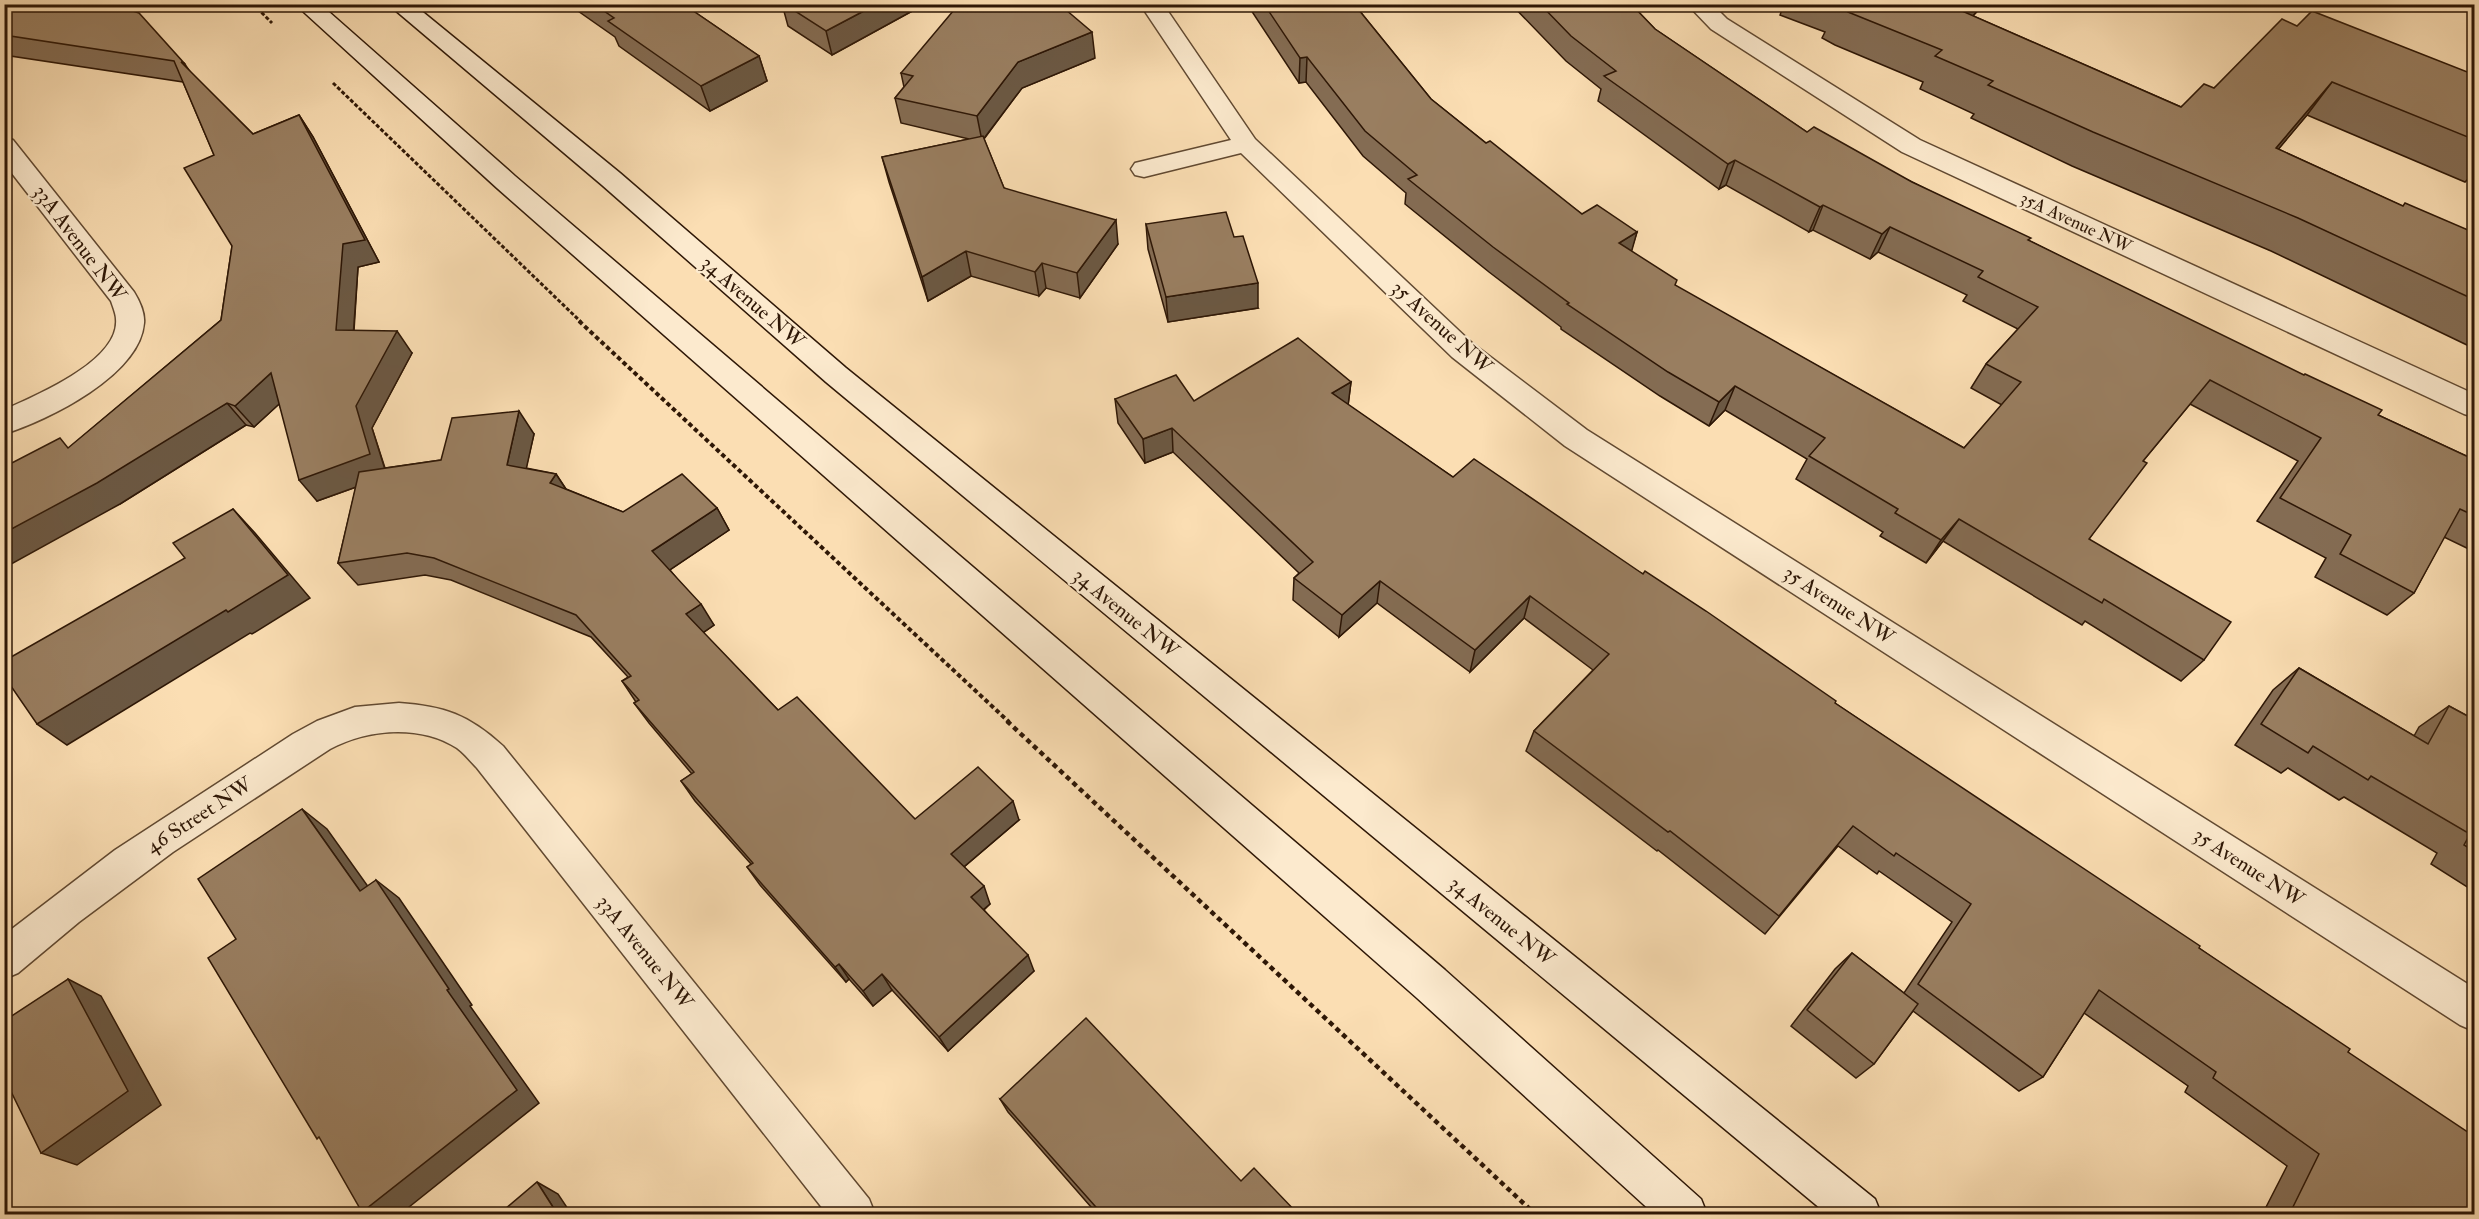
<svg xmlns="http://www.w3.org/2000/svg" width="2479" height="1219" font-family="'IM FELL Double Pica',serif">
<rect width="100%" height="100%" fill="#fbdeb3"/>
<filter id="stains"><feTurbulence type="fractalNoise" baseFrequency=".00333" numOctaves="4"/><feColorMatrix values="0 0 0 0 .2 0 0 0 0 .09 0 0 0 0 .02 0 0 0 .5 -.17"/></filter>
<radialGradient id="worn" r=".72"><stop offset=".6" stop-color="#630" stop-opacity="0"/><stop offset="1" stop-color="#630" stop-opacity=".3"/></radialGradient>
<g fill="none" stroke-linecap="round" stroke-linejoin="round">
<!-- street casing -->
<g stroke="#614931" stroke-width="3">
<g id="street">
<polygon points="1140,4 1163,4 1255,139 1472,343 1587,430 2474,988 2474,1031 2460,1025 1565,446 1452,357 1241,153 1144,177 1135,175 1131,169 1135,163 1231,140"/>
<polygon points="1687,4 1712,4 1727,19 1920,140 2474,394 2474,417 2464,414 1902,152 1711,29"/>
<path d="M4,137l9,3 121,152c5,8 11,21 10,31 -4,52 -95,97 -140,111v-24c31,-14 116,-49 112,-91 0,-5 -3,-12 -5,-18l-107,-138z"/>
<path d="M399,703c45,3 70,12 104,43l366,453 6,15h-48l-350,-446c-6,-6 -12,-14 -20,-20 -37,-24 -90,-19 -127,1l-157,103 -94,70 -61,51 -14,6v-44l111,-85 178,-116 24,-13 38,-14z"/>
</g>
</g>
<!-- secondary casing -->
<g stroke="#2e1706" stroke-width="3">
<g id="secondary">
<polygon points="295,4 320,4 515,176 1445,970 1701,1199 1707,1214 1654,1214 1417,998 497,188"/>
<polygon points="388,4 413,4 620,173 846,368 1875,1199 1881,1214 1827,1214 826,382 602,185"/>
</g>
</g>
<!-- path-far2 -->
<g stroke="#2e1706" stroke-width="3" stroke-dasharray="4 2" stroke-linecap="butt">
<polyline points="253,4 272,23"/>
<polyline points="333,83 581,322"/>
</g>
<!-- path-far1 -->
<polyline stroke="#2e1706" stroke-width="4" stroke-dasharray="4.5 3" stroke-linecap="butt" points="579,321 1009,722"/>
<!-- path -->
<polyline stroke="#2e1706" stroke-width="4.5" stroke-dasharray="5 4" stroke-linecap="butt" points="1007,721 1535,1214"/>
<!-- street -->
<use href="#street" fill="#fceace" fill-rule="evenodd"/>
<!-- secondary -->
<use href="#secondary" fill="#fceace" fill-rule="evenodd"/>
</g>
<!-- wall -->
<g fill="#846c53" stroke="#2e1706" stroke-width="1.5">
<polygon points="4,4 184,63 191,73 253,134 299,115 313,137 379,262 358,267 354,331 412,353 372,428 385,468 441,460 534,434 526,468 556,474 566,489 623,512 717,508 729,530 670,570 714,625 703,633 778,710 915,819 1019,820 964,867 990,904 984,910 1034,971 948,1051 892,990 873,1006 849,979 846,982 760,885 747,867 751,864 695,801 681,781 692,774 649,723 634,703 636,702 622,681 628,677 591,637 451,580 425,575 358,585 338,563 356,487 317,501 279,404 254,427 246,425 120,504 70,447 221,320 232,246 214,155 183,82 4,55"/>
<polygon points="568,4 683,4 759,56 767,81 710,111 619,46 615,37"/>
<polygon points="782,4 925,4 832,55 788,26"/>
<polygon points="1247,4 1354,4 1431,99 1486,143 1582,214 1637,232 1631,251 1675,286 1964,448 2002,405 1971,388 1986,364 2018,329 1963,301 1967,295 1878,252 1870,259 1813,230 1809,232 1726,185 1719,189 1598,101 1601,89 1566,61 1511,4 1631,4 1655,29 1807,132 1912,182 2378,415 2475,460 2475,552 2444,537 2414,593 2387,615 2315,577 2326,558 2257,521 2298,461 2190,404 2143,461 2089,539 2204,660 2181,681 2085,621 2082,625 1943,541 1926,563 1880,536 1883,532 1796,479 1807,459 1725,410 1709,426 1660,396 1561,329 1561,327 1489,272 1405,204 1406,193 1363,156 1306,82 1299,83"/>
<polygon points="1784,4 1984,4 1973,16 2181,107 2214,88 2297,26 2475,75 2475,172 2465,182 2307,115 2278,149 2402,206 2475,233 2475,340 2473,340 2467,345 2271,251 2072,166 1971,118 1974,114 1920,89 1923,82 1835,45 1822,38 1825,32 1780,15"/>
<polygon points="1095,58 1022,88 984,139 1004,188 1118,244 1080,298 1046,288 1039,296 971,276 928,301 889,182 882,157 969,139 901,123 895,98 904,87 901,73"/>
<polygon points="1146,224 1258,308 1168,322 1148,249"/>
<polygon points="1351,382 1348,405 1453,477 1643,574 2199,948 2348,1052 2475,1215 2262,1215 2287,1166 2185,1092 2188,1086 2084,1013 2043,1077 2019,1091 1913,1011 1874,1064 1856,1078 1791,1026 1835,969 1852,953 1904,993 1952,922 1879,871 1877,874 1838,846 1765,934 1658,850 1657,851 1526,751 1534,731 1593,670 1524,618 1470,672 1377,603 1339,637 1293,600 1294,578 1299,573 1173,452 1145,463 1118,423 1115,399 1194,401"/>
<polygon points="2299,668 2414,736 2419,727 2449,706 2475,720 2475,892 2431,864 2437,853 2344,797 2339,800 2288,768 2281,773 2235,745 2273,690"/>
<polygon points="1000,1099 1241,1181 1299,1215 1098,1215 1008,1112"/>
</g>
<!-- shaded-wall -->
<g fill="#6b5843" stroke="#2e1706" stroke-width="1.5">
<polygon points="877,4 925,4 832,55 826,31"/>
<polygon points="1968,4 1984,4 1946,44 1962,11"/>
<polygon points="1092,32 1095,58 1022,88 982,141 977,116 1018,62"/>
<polygon points="759,56 767,81 710,111 701,86"/>
<polygon points="1307,57 1306,82 1299,83 1300,58"/>
<polygon points="2332,82 2307,115 2251,182 2276,148"/>
<polygon points="299,115 313,137 379,262 358,267 352,352 336,330"/>
<polygon points="1735,160 1726,185 1719,189 1728,164"/>
<polygon points="1823,205 1813,230 1809,232 1820,207"/>
<polygon points="1116,220 1118,244 1080,298 1077,273"/>
<polygon points="1890,227 1878,252 1870,259 1882,234"/>
<polygon points="1637,232 1630,257 1619,243"/>
<polygon points="966,251 971,276 928,301 922,277"/>
<polygon points="1042,263 1046,288 1039,296 1035,272"/>
<polygon points="1258,283 1258,308 1168,322 1166,297"/>
<polygon points="397,331 412,353 372,428 387,476 317,501 299,480"/>
<polygon points="271,373 289,395 254,427 235,406"/>
<polygon points="1351,382 1348,406 1332,393"/>
<polygon points="1735,386 1725,410 1709,426 1719,402"/>
<polygon points="227,403 246,425 120,504 4,568 4,533"/>
<polygon points="519,411 534,434 522,488 507,465"/>
<polygon points="1172,428 1173,452 1145,463 1143,439"/>
<polygon points="556,474 571,497 550,483"/>
<polygon points="717,508 729,530 665,573 652,551"/>
<polygon points="233,509 255,533 310,598 252,634 250,633 67,745 37,724"/>
<polygon points="1959,519 1943,541 1926,563 1941,540"/>
<polygon points="1380,581 1377,603 1339,637 1342,615"/>
<polygon points="1530,596 1524,618 1470,672 1475,650"/>
<polygon points="701,604 714,625 698,636 686,614"/>
<polygon points="1013,801 1019,820 959,871 951,854"/>
<polygon points="302,809 327,829 384,909 360,891"/>
<polygon points="376,880 399,898 472,1005 470,1006 539,1103 399,1215 367,1215 362,1212"/>
<polygon points="984,886 990,904 978,914 971,897"/>
<polygon points="1028,955 1034,971 948,1051 939,1037"/>
<polygon points="839,964 849,979 846,982 835,967"/>
<polygon points="882,974 892,990 873,1006 863,991"/>
<polygon points="68,979 101,996 161,1105 77,1165 41,1153"/>
<polygon points="537,1182 558,1194 572,1215 558,1215"/>
<polygon points="4,1206 11,1215 4,1215"/>
</g>
<!-- building -->
<g fill="#997e60" stroke="#2e1706" stroke-width="1.5">
<polygon points="4,4 111,4 139,13 184,63 181,62 253,134 299,115 365,240 343,244 336,330 397,331 356,406 370,454 299,480 271,373 235,406 227,403 97,483 4,533 4,467 60,438 68,448 221,320 232,246 184,168 214,155 174,61 4,35"/>
<polygon points="594,4 683,4 759,56 701,86 608,21 614,18"/>
<polygon points="784,4 877,4 826,31"/>
<polygon points="959,4 1059,4 1092,32 1018,62 977,116 895,98 913,76 901,73"/>
<polygon points="1264,4 1354,4 1431,99 1486,143 1490,141 1582,214 1597,205 1637,232 1619,243 1677,280 1675,285 1964,448 2021,382 1986,364 2038,307 1978,277 1983,271 1890,227 1882,234 1823,205 1820,207 1735,160 1728,164 1604,76 1616,71 1571,36 1540,4 1631,4 1655,29 1807,132 1814,127 1912,182 2031,238 2028,240 2304,375 2305,374 2382,410 2378,415 2475,460 2475,516 2460,509 2414,593 2340,554 2351,535 2280,498 2321,438 2210,380 2143,461 2147,463 2089,539 2231,622 2204,660 2104,599 2102,603 1959,519 1941,540 1895,513 1898,509 1809,456 1825,438 1735,386 1719,402 1668,372 1567,304 1569,303 1493,247 1408,179 1417,175 1365,131 1307,57 1300,58"/>
<polygon points="1835,4 1968,4 1962,11 2181,107 2204,84 2214,88 2282,19 2297,26 2312,11 2475,75 2475,140 2332,82 2276,148 2403,206 2405,203 2475,233 2475,300 2298,218 2093,132 1988,85 1993,81 1935,56 1942,50 1848,12"/>
<polygon points="983,136 1004,188 1116,220 1077,273 1042,263 1035,272 966,251 922,277 882,157"/>
<polygon points="1226,212 1234,237 1243,236 1258,283 1166,297 1146,224"/>
<polygon points="1298,338 1351,382 1332,393 1453,477 1474,459 1643,574 1645,571 1706,611 1836,701 1835,703 2200,946 2199,948 2350,1049 2348,1052 2475,1137 2475,1215 2289,1215 2319,1154 2213,1078 2216,1072 2099,990 2043,1077 1918,984 1971,904 1896,853 1894,856 1853,826 1779,916 1670,831 1668,832 1534,731 1609,654 1530,596 1475,650 1380,581 1342,615 1294,578 1313,562 1172,428 1143,439 1115,399 1176,375 1194,401"/>
<polygon points="519,411 507,465 556,474 550,483 623,512 682,474 717,508 652,551 701,604 686,614 778,710 797,697 915,819 978,767 1013,801 951,854 984,886 971,897 1028,955 939,1037 882,974 863,991 839,964 835,967 747,867 753,863 681,781 694,772 634,703 639,700 622,681 631,676 576,615 434,558 407,553 338,563 359,472 441,460 452,418"/>
<polygon points="233,509 288,575 228,612 226,610 37,724 4,676 4,661 185,558 173,543"/>
<polygon points="2299,668 2428,744 2449,706 2475,720 2475,852 2464,845 2470,834 2371,776 2368,780 2313,746 2308,753 2261,724"/>
<polygon points="302,809 360,891 376,880 449,989 447,990 517,1090 362,1212 319,1137 317,1139 208,958 236,939 198,879"/>
<polygon points="1852,953 1918,1004 1874,1064 1807,1010"/>
<polygon points="68,979 128,1091 41,1153 4,1077 4,1021"/>
<polygon points="1086,1018 1241,1181 1254,1168 1299,1215 1103,1215 1000,1099"/>
<polygon points="537,1182 558,1215 498,1215"/>
</g>
<g text-anchor="middle" stroke-width="4.5" stroke-linejoin="round" paint-order="stroke">
<!-- far-street labels -->
<g font-size="18" fill="#2e1706" stroke="#fceace">
<text transform="translate(2076 222) rotate(25)" y="6">35A Avenue NW</text>
</g>
<!-- street labels -->
<g font-size="21" fill="#2e1706" stroke="#fceace">
<text transform="translate(80 243) rotate(53)" y="7">33A Avenue NW</text>
<text transform="translate(753 302) rotate(41)" y="7">34 Avenue NW</text>
<text transform="translate(1442 327) rotate(42)" y="7">35 Avenue NW</text>
<text transform="translate(1839 605) rotate(33)" y="7">35 Avenue NW</text>
<text transform="translate(1126 613) rotate(39)" y="7">34 Avenue NW</text>
<text transform="translate(199 815) rotate(-33)" y="7">46 Street NW</text>
<text transform="translate(2249 867) rotate(33)" y="7">35 Avenue NW</text>
<text transform="translate(1502 921) rotate(39)" y="7">34 Avenue NW</text>
<text transform="translate(645 952) rotate(51)" y="7">33A Avenue NW</text>
</g>
</g>
<!-- margin -->
<rect width="2479" height="1219" fill="none" stroke="#fbdeb3" stroke-width="24"/>
<rect x="6" y="6" width="2467" height="1207" fill="none" stroke="#2e1706" stroke-width="3"/>
<rect x="12" y="12" width="2455" height="1195" fill="none" stroke="#2e1706" stroke-width="1.5"/>
<rect width="100%" height="100%" filter="url(#stains)"/>
<rect width="100%" height="100%" fill="url(#worn)"/>
</svg>
